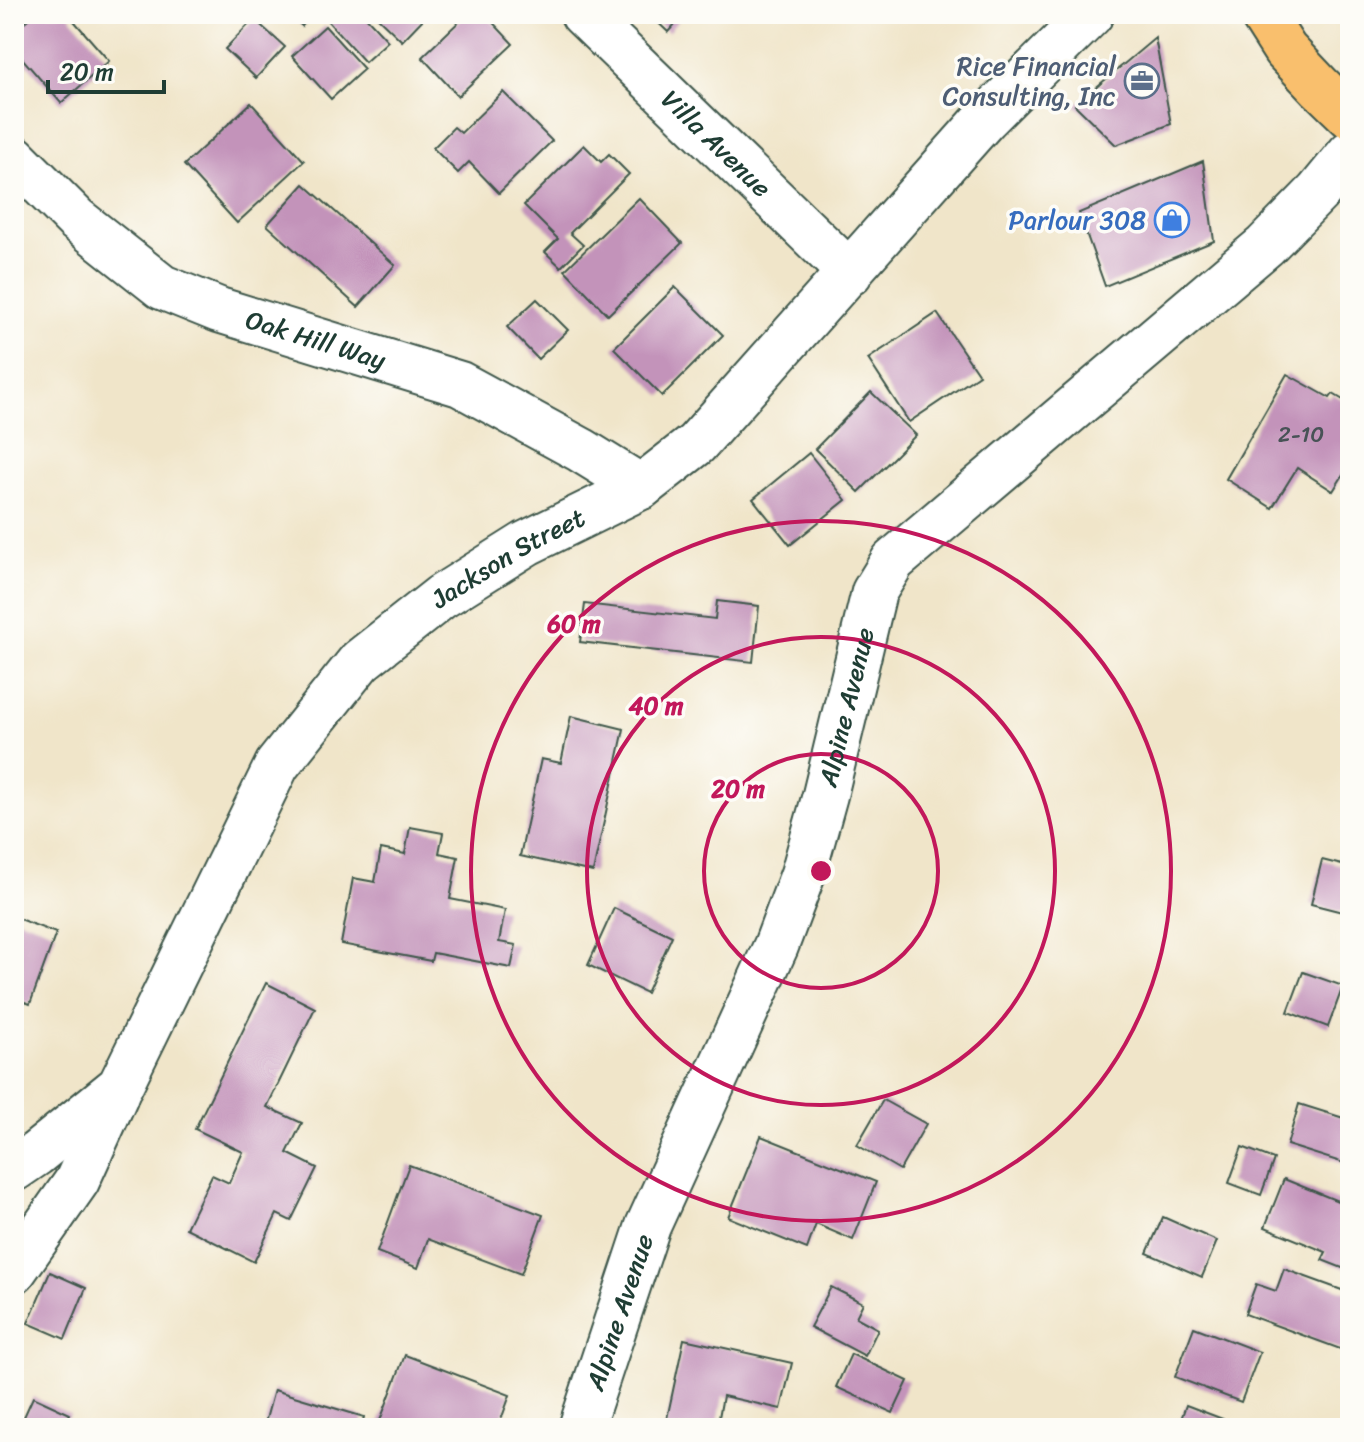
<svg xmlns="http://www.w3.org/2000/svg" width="1364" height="1442" font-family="Sriracha,sans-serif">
<rect width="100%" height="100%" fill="#fdfcf7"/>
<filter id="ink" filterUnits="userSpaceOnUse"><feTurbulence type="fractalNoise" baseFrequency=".0125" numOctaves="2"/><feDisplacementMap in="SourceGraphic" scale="16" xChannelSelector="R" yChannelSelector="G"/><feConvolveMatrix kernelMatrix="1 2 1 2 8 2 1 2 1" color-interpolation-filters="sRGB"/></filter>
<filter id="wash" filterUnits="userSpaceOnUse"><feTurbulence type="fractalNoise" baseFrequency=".006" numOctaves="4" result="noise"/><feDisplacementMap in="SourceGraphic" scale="32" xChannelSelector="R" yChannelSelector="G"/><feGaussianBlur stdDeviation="1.8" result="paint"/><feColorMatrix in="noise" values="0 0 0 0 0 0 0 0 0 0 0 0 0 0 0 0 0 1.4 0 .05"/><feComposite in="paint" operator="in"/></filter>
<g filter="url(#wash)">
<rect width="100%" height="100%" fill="#f0e5c9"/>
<g id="blocks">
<!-- building -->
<g fill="#c393ba">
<polygon points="34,14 68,14 109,61 61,103 14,49 14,31"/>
<polygon points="289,14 313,14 302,26"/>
<polygon points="330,14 363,14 388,41 365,62 325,18"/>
<polygon points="374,14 428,14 402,41"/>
<polygon points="467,14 485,14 513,44 458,96 422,57"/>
<polygon points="649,14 684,14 668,32"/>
<polygon points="254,19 285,47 256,78 225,49"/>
<polygon points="325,26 364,69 331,99 292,56"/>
<polygon points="1155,38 1171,124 1116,145 1075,105"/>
<polygon points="503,92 552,141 499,193 469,162 458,173 433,148 454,127 461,133"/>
<polygon points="251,103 304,161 237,223 184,165"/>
<polygon points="584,145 601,162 609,154 629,174 570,233 583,245 561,267 545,252 558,239 524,205"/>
<polygon points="1203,161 1214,241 1105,286 1079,213"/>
<polygon points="304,184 395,265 358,307 267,225"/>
<polygon points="639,198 682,243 608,315 565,270"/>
<polygon points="675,287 723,335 662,396 614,348"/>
<polygon points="537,299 568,330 538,359 507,327"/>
<polygon points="937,313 979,375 909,422 868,359"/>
<polygon points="1287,374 1330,398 1333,394 1350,404 1350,464 1333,491 1297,468 1272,508 1226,479"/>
<polygon points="871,392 916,435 859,492 815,449"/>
<polygon points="809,453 846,500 790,545 753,499"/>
<polygon points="717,601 759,606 753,662 580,642 585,604 715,619"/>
<polygon points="571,716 624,729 593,872 520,856 541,759 561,763"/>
<polygon points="410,827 443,833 439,853 458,857 450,899 505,910 499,942 516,945 511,968 433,953 431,961 341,944 353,878 375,882 381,849 405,854"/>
<polygon points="1322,860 1350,867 1350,914 1311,904"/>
<polygon points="614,908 672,936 646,993 588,965"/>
<polygon points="14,917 56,933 30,1004 14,998"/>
<polygon points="1303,972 1343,986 1328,1027 1288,1012"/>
<polygon points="266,983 315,1008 267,1107 302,1123 287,1153 317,1168 291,1221 277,1214 254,1262 186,1228 212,1175 229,1183 243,1152 195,1129"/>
<polygon points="883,1100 926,1124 900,1170 857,1145"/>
<polygon points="1299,1104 1350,1120 1350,1165 1287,1145"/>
<polygon points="761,1136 876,1182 853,1240 816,1224 807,1249 728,1217"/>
<polygon points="1242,1147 1274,1159 1261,1195 1229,1183"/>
<polygon points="409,1165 543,1215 521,1274 428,1239 418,1268 377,1252"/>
<polygon points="1284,1179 1350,1206 1350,1271 1322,1260 1326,1252 1265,1227"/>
<polygon points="1163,1217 1217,1241 1202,1277 1147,1253"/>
<polygon points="1284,1269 1350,1293 1350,1331 1343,1350 1245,1314 1256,1284 1276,1291"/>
<polygon points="50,1272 86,1288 65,1339 28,1323"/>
<polygon points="831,1287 863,1303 856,1317 878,1329 865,1356 810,1327"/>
<polygon points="1194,1327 1260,1352 1241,1402 1175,1377"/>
<polygon points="684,1339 792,1363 781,1409 723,1396 717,1428 665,1428"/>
<polygon points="851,1354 908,1381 893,1413 836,1387"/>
<polygon points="405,1355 510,1395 498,1428 383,1428 378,1426"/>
<polygon points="274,1390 364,1417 361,1428 284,1428 265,1423"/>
<polygon points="33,1397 70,1414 64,1428 19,1428"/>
<polygon points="1186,1405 1246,1428 1178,1428"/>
</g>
</g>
</g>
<g filter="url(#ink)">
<use href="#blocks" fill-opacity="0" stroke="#3e564a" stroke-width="2"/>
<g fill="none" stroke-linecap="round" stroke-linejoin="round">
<!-- minor casing -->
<g stroke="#3e564a" stroke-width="48">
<g id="minor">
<path id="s1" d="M583,14l267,259"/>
<path id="s2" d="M14,157l62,62 86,68 57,23 241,74 121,66 60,37"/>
<path id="s3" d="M14,1169l22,-15 84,-68 157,-321 83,-104 81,-64 86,-54 114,-56 55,-43 289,-325 106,-105"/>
<polyline points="14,1271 77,1181 116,1095"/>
<path id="s4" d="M581,1428l67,-202 128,-280 27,-72 22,-79 49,-203 19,-31 372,-315 53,-54 32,-39"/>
</g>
</g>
<!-- major casing -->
<g stroke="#3e564a" stroke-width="48">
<polyline id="major" points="1262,14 1285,50 1319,86 1350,116"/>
</g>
<!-- minor -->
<use href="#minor" stroke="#fff" stroke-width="44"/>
<!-- major -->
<use href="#major" stroke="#f9bf6d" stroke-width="44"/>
</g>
</g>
<!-- distance rings -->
<g fill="none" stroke="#c2185b" stroke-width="4">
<circle cx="821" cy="871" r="117"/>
<circle cx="821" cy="871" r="234"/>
<circle cx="821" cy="871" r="350"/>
</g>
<!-- icons -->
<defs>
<g id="office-ring" transform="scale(1.8)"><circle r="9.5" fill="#fdfcf7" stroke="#5c6f8a" stroke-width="1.5"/><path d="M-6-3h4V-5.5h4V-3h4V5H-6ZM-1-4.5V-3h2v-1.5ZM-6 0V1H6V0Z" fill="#5c6f8a"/></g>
<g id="shop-ring" transform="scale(1.8)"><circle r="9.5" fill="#fdfcf7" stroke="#3f7fe0" stroke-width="1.5"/><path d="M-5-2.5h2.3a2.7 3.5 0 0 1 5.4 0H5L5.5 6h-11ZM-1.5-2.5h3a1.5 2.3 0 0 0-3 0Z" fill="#3f7fe0"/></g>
</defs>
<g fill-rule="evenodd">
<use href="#office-ring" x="1142" y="81"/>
<use href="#shop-ring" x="1172" y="220"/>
</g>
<g text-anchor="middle" stroke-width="7" stroke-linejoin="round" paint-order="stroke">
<!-- number labels -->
<g font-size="22" fill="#485256">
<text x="1301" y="442">2-10</text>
</g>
<!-- service labels -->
<g font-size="26" fill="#4e5e75" stroke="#fdfcf7" text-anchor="end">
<text x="1116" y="75">Rice Financial<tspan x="1116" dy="30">Consulting, Inc</tspan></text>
</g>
<!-- street labels -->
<g font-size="26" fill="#1f3d34" stroke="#fdfcf7">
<text dy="9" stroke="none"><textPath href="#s1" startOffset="186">Villa Avenue</textPath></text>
<text dy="9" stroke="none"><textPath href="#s2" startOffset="360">Oak Hill Way</textPath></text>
<text dy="9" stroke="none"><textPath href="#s3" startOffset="806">Jackson Street</textPath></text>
<text dy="9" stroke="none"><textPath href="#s4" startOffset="770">Alpine Avenue</textPath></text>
<text dy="9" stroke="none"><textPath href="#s4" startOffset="122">Alpine Avenue</textPath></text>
</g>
<!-- shop labels -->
<g font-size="26" fill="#366cbe" stroke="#fdfcf7" text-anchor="end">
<text x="1146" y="229">Parlour 308</text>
</g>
</g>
<circle cx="821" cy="871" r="12" fill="#c2185b" stroke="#fdfcf7" stroke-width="4"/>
<g font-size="24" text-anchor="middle" font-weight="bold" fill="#c2185b" stroke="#fdfcf7" stroke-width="7" stroke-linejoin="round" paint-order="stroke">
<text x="574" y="632">60 m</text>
<text x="656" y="714">40 m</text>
<text x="738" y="797">20 m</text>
</g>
<!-- margin -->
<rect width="1364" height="1442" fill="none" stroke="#fdfcf7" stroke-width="48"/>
<!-- scale -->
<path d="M48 80v12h116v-12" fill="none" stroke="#1f3d34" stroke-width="4"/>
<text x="60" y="80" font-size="24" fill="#1f3d34" stroke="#fdfcf7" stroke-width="6" paint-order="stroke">20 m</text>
</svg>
